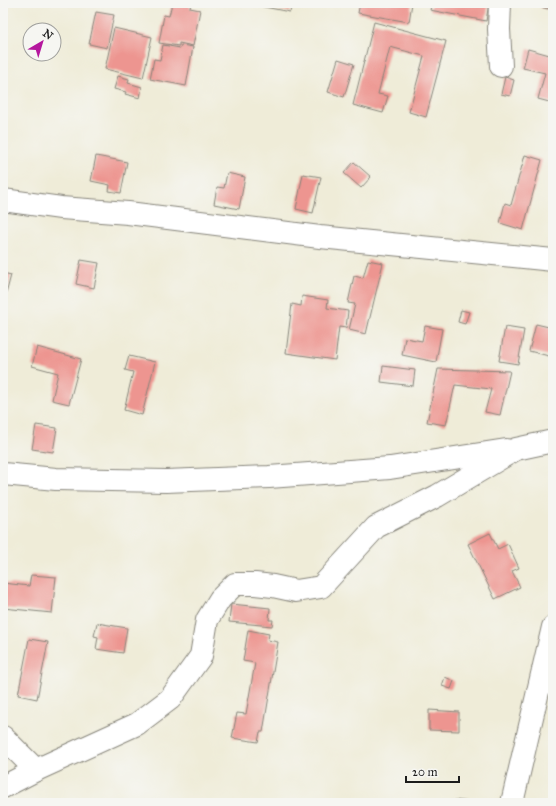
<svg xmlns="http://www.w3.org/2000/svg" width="556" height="806" font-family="'IM FELL Great Primer',serif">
<rect width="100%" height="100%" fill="#f6f6f2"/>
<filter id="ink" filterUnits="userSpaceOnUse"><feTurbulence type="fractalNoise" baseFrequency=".025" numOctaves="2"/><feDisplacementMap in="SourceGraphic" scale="8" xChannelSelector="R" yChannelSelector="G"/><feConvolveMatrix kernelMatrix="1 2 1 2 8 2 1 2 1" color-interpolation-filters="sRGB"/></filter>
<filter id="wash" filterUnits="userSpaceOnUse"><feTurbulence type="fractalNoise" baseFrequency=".012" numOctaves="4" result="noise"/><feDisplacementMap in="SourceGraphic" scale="16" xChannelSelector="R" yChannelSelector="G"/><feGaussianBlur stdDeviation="0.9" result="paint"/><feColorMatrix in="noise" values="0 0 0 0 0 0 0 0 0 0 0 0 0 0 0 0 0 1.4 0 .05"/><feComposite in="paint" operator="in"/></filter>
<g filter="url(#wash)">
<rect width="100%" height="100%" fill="#efecd8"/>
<g id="blocks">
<!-- building -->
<g fill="#ed9590">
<polygon points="172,3 191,3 190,8 200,10 193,46 179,43 179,46 159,43 164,15 169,16"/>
<polygon points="249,3 292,3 290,12 249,4"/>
<polygon points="360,3 412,3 409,22 358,13"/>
<polygon points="432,3 489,3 486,21 430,10"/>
<polygon points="541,3 550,3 548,9 540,7"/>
<polygon points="96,12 114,15 107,48 89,44"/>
<polygon points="374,22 446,41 426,117 409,112 424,56 390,47 378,94 388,96 383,113 353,105"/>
<polygon points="114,28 152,37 143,78 105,69"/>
<polygon points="163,45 180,48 181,45 193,47 186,86 150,79 154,59 160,60"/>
<polygon points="528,49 553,56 553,103 538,99 545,73 523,68"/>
<polygon points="338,59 354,64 344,97 328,92"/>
<polygon points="118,76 129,79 128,83 142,87 140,98 125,94 126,92 114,89"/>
<polygon points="505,77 514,80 510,96 501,94"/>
<polygon points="525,155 542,160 523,230 500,223 505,203 511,205"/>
<polygon points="96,156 127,162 121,193 109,191 110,185 91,181"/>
<polygon points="354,162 371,177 361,188 344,173"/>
<polygon points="227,173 245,177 239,209 214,204 217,187 224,188"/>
<polygon points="303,174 321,177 313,213 296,209"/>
<polygon points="81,260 99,263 94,288 76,284"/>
<polygon points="368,260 383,263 366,334 349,330 355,304 348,303 354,276 363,278"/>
<polygon points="3,273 11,275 5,298 3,297"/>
<polygon points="302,296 328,300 327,308 348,311 346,328 339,327 335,360 286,353 292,304 301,306"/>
<polygon points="461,310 469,312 465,324 458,322"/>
<polygon points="536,324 553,328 552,339 553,339 553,357 529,351"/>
<polygon points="425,326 442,329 436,362 402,355 405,338 422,341"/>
<polygon points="505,327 524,330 518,364 499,361"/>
<polygon points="37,347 81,359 69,404 52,400 58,373 32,366"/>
<polygon points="129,356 155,362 142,415 124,410 133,372 125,370"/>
<polygon points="383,366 415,370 413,386 381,382"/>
<polygon points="438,369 510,371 500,415 485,412 491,389 455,385 446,425 427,422"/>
<polygon points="36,425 57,428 53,452 32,449"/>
<polygon points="490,533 498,549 508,544 519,568 512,571 520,587 495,599 468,544"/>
<polygon points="31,575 56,577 52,613 3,608 3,583 29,586"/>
<polygon points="231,604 270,608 269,620 273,620 272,626 229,622"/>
<polygon points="97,623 127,628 123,653 96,649 98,637 94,636"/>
<polygon points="248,630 269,634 268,640 278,642 263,732 260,732 258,742 232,738 237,713 246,714 255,663 243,661"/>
<polygon points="29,639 48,642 37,699 18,695"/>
<polygon points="445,677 454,681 451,689 442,686"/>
<polygon points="429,710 459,712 459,731 429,730"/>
<polygon points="455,800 471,802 471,803 455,803"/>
</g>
</g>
</g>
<g filter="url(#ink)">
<use href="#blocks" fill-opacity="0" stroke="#86847a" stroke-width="1"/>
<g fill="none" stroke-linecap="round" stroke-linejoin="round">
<!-- minor casing -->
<g stroke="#86847a" stroke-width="24">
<g id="minor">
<polyline points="500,3 499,29 501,66"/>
<polyline points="3,200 61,208 128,213 320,237 553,260"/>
<polyline points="3,474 56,479 166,481 269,477 390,468 506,450"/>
<polyline points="3,737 36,770"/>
<polyline points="3,787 36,770 137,724 170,699 201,656 207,620 220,599 235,584 255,584 273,586 296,591 321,587 376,527 437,496 516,449 553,441"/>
<polyline points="512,803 553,627"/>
</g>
</g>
<!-- minor -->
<use href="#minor" stroke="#fff" stroke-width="22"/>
</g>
</g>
<!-- margin -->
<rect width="556" height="806" fill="none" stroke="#f6f6f2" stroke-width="16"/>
<!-- north arrow -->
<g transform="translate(42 42) rotate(38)"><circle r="19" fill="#f6f6f2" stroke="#9f9f9c"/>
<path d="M0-3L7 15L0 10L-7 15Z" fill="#b5179e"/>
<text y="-6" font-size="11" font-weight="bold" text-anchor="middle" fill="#1c1c1c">N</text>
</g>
<!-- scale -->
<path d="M406 776v6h53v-6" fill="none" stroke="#1c1c1c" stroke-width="2"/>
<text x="412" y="776" font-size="12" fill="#1c1c1c" stroke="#f6f6f2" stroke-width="3" paint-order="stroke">20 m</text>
</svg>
